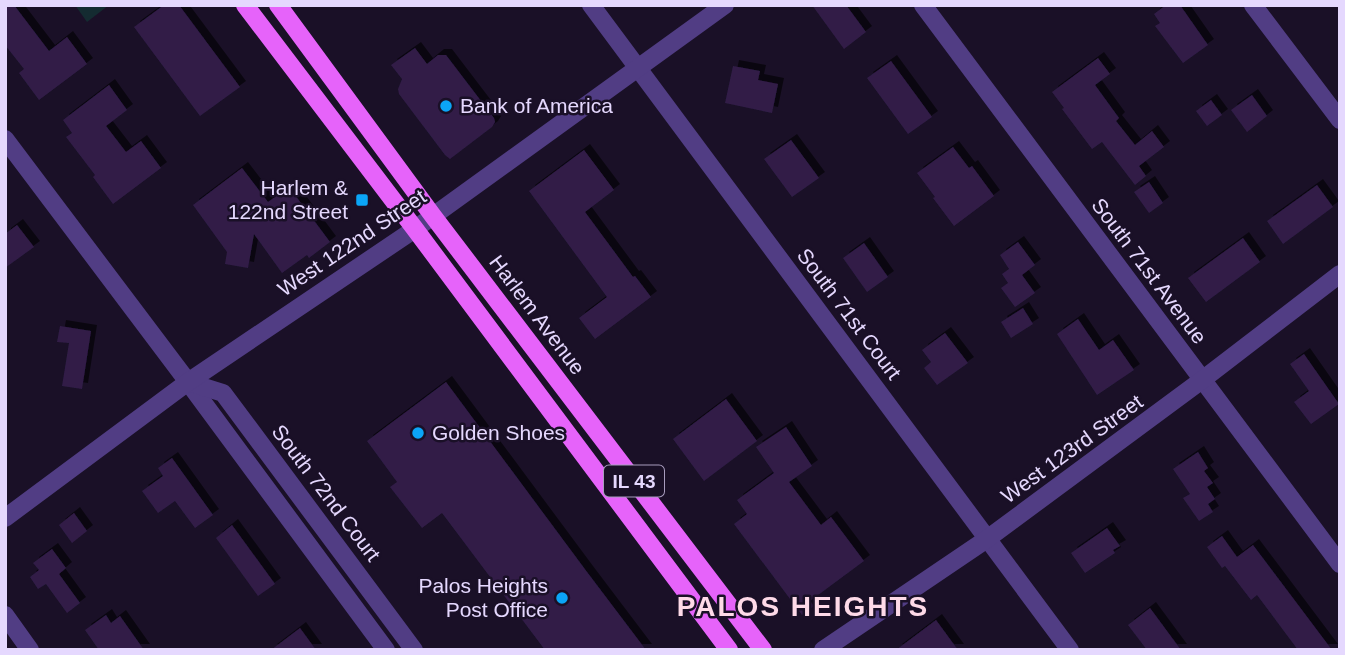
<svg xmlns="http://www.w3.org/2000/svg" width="1345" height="655" font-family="Helvetica,sans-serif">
<defs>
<filter id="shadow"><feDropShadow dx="6" dy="-6" stdDeviation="0" flood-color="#0009"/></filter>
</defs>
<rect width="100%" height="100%" fill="#1a1027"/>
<!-- green -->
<polygon fill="#142b31" points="75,5 109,5 87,22"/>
<!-- building -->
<g fill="#301d47" filter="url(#shadow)">
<polygon points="5,5 14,5 49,51 67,37 87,64 39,100 19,73 24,69 5,45"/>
<polygon points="164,5 179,5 240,87 200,116 134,27"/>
<polygon points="812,5 846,5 866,32 844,49"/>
<polygon points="1166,5 1180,5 1208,45 1183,63 1155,26 1160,23 1154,14"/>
<polygon points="415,48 427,64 438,55 446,55 494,118 495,122 492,127 450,159 445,155 399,94 398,89 402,79 391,65"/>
<polygon points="1098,58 1110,74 1095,85 1119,118 1116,121 1135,145 1152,131 1164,147 1139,166 1146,176 1135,185 1102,142 1092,149 1062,109 1064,108 1052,92"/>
<polygon points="891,61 932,117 908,134 867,78"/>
<polygon points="733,66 760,71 758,80 778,84 772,113 725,103"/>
<polygon points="109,85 127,110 106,126 126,152 141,141 161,168 113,204 93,177 95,175 66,137 72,133 63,120"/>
<polygon points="1252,95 1267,116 1247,132 1231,110"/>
<polygon points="1211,100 1222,115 1207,126 1196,111"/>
<polygon points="791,140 819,178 792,197 764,159"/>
<polygon points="953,147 969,168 972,166 994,196 954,226 933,198 935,197 917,173"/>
<polygon points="584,150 614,190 585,212 633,277 635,276 651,297 595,339 579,318 607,297 529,191"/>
<polygon points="242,168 268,202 289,187 330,242 309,258 307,255 282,273 254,234 248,268 225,264 227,252 193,205"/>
<polygon points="1149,182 1163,203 1149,213 1134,192"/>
<polygon points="1317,185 1333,207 1283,244 1267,221"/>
<polygon points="17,225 34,247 5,268 5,234"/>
<polygon points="1243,238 1260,262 1206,302 1188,278"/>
<polygon points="1018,242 1035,265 1022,275 1035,293 1015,307 1001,288 1008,283 1002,274 1009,269 1000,255"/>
<polygon points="864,243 888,277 867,292 843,258"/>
<polygon points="1023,308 1033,324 1011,338 1001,322"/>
<polygon points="1078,319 1099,350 1113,340 1134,370 1097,395 1057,334"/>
<polygon points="60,326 91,331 82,389 62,386 69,343 57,342"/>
<polygon points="945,333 968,363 937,385 924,368 931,362 922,350"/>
<polygon points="1304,354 1339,404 1311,424 1294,402 1309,391 1290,364"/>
<polygon points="446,382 587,572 646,650 545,650 442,513 422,528 390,487 397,482 367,441"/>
<polygon points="726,399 757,441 704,481 673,439"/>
<polygon points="786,427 812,466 789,482 821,525 831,517 864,561 810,601 814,606 802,615 734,524 747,514 737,500 774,473 756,447"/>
<polygon points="1198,452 1208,468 1204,471 1213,483 1207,487 1215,499 1208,504 1213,512 1199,521 1183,498 1190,494 1173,469"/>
<polygon points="172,458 213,515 195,528 175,501 158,513 142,491 163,476 158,468"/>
<polygon points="74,513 87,531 72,543 59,525"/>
<polygon points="232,525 275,584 258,596 216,538"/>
<polygon points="1107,528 1120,546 1113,550 1115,553 1085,573 1071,553"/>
<polygon points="1222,536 1237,557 1253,545 1332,650 1298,650 1257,595 1251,600 1225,566 1222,568 1207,547"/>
<polygon points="52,549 66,568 59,574 80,603 67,613 46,584 38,589 30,577 39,570 33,563"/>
<polygon points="1150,608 1181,650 1147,650 1128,625"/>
<polygon points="106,615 111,623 120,616 144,650 99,650 85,630"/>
<polygon points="936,620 958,650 896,650"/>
<polygon points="300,628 316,650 271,650"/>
</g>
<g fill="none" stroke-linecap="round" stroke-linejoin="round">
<!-- street -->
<g stroke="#513d84" stroke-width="18">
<polyline points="591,5 1070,650"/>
<polyline points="923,5 1340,564"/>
<polyline points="1253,5 1340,120"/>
<polyline points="5,139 188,382 386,650"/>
<polyline points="188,382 223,393 414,650"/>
<polyline points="5,518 188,382 415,229 725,5"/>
<polyline points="5,615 30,650"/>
<polyline points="823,650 987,539 1202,380 1340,274"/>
</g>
<!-- primary -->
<g stroke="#e663fa" stroke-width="18">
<polyline points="245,5 415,229 729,650"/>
<polyline points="278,5 433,216 763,650"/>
</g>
</g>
<!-- markers -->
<g fill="#0ba5f7" stroke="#1a1027" stroke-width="2.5">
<circle cx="446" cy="106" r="7"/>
<rect x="355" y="193" width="14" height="14" rx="3.5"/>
<circle cx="418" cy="433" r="7"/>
<circle cx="562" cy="598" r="7"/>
</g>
<g text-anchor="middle" stroke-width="5" stroke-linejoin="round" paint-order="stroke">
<!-- shield labels -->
<rect fill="#1a1027" stroke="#a89cbe" stroke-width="2" x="604" y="465.5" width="60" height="31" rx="5"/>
<g font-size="19" font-weight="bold" fill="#e5d8fe">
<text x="634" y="488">IL 43</text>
</g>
<!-- poi labels -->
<g font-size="21" fill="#e5d8fe" stroke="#1a1027" text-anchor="start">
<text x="460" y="113">Bank of America</text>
<text x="348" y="195" text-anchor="end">Harlem &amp;<tspan x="348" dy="24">122nd Street</tspan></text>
<text x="432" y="440">Golden Shoes</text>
<text x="548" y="593" text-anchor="end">Palos Heights<tspan x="548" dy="24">Post Office</tspan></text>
</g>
<!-- street labels -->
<g font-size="21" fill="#e5d8fe" stroke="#1a1027">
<text transform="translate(352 243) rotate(-34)" y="7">West 122nd Street</text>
<text transform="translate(1149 271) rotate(53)" y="7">South 71st Avenue</text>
<text transform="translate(849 314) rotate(53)" y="7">South 71st Court</text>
<text transform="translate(537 315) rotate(53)" y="7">Harlem Avenue</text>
<text transform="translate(1072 449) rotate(-36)" y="7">West 123rd Street</text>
<text transform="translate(326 493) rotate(53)" y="7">South 72nd Court</text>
</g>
<!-- district labels -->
<g font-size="28" font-weight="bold" letter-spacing="2" fill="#fedae8" stroke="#1a1027">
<text x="803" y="616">PALOS HEIGHTS</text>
</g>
</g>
<!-- border -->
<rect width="1345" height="655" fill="none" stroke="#e5d8fe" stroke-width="14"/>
</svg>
